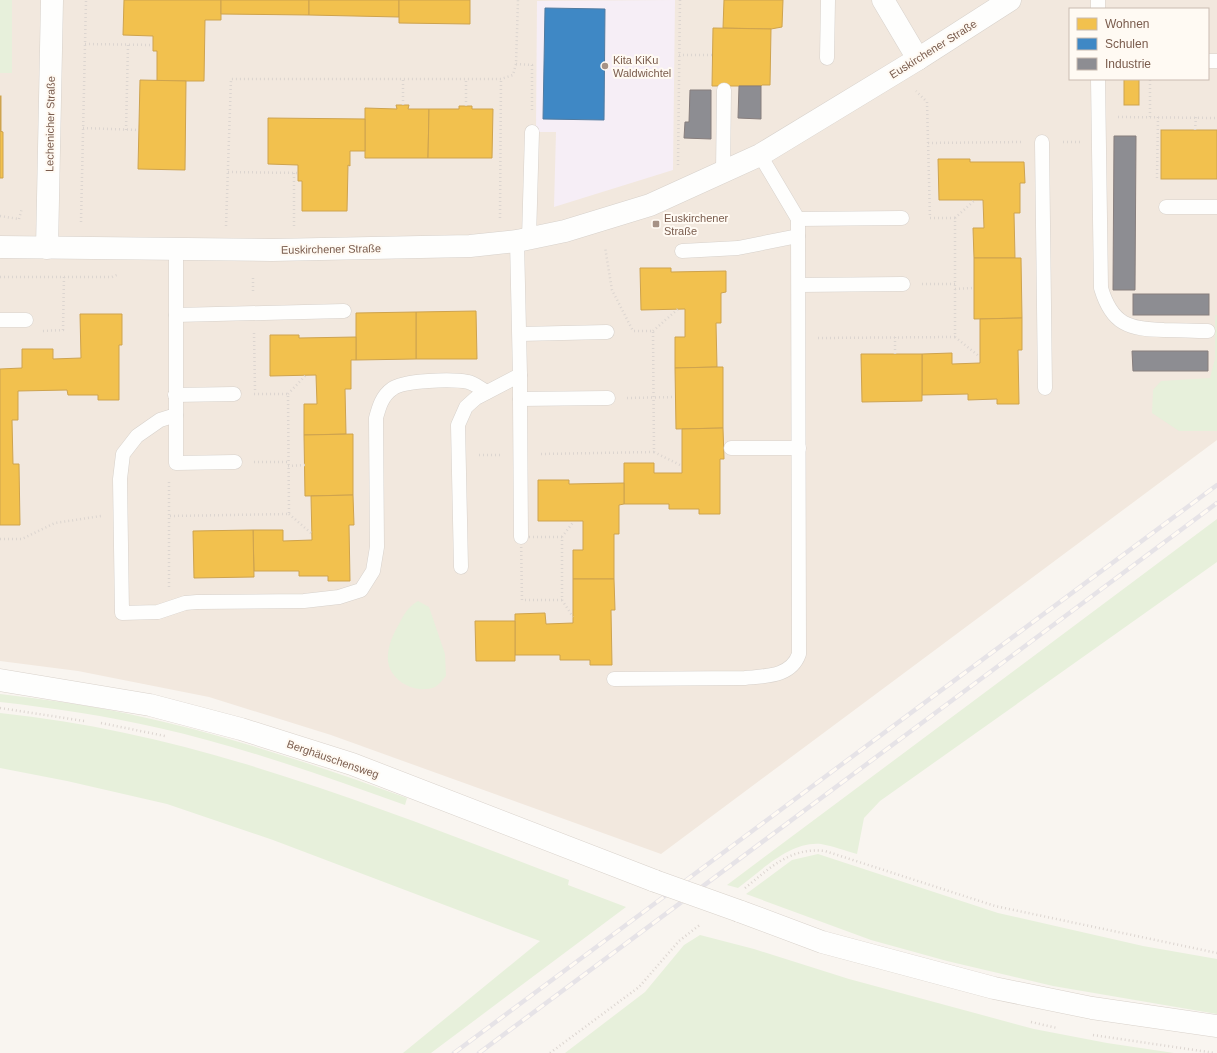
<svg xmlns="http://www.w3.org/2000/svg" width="1217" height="1053" font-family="Helvetica,sans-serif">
<rect width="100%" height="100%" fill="#f9f5f0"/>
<!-- residential -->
<path fill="#f2e8de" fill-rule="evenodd" d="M0,0h1217v440l-556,414 -330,-119 -122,-38 -131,-26 -78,-10zM1070,9h138v70h-138z"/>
<!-- education -->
<polygon fill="#f6eef6" points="675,0 673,170 554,207 556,132 536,132 537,1"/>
<!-- green -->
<g fill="#e7f0db">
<rect x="0" y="0" width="12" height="73"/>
<polygon points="1215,315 1217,315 1217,431 1179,431 1152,413 1153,390 1161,381 1210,378 1215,359"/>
<path d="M1217,519v43l-337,239 -16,17 -7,36c-11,-3 -24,-8 -36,-10 -31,-3 -60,27 -83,44l-11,-3z"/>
<path d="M418,601l11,6 16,47 1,22c-3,3 -7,9 -11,11 -17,7 -40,-3 -46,-21 -4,-14 3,-30 10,-42 5,-10 9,-17 19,-23z"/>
<path d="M0,694c43,5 87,11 129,20 95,20 187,51 278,84l-2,7c-81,-29 -162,-58 -246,-77 -52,-12 -106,-20 -159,-26z"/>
<path d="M0,713c198,20 384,97 569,167l-1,5 58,22 -195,146h-28l137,-112 -267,-101 -106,-36 -100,-23 -67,-13z"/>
<polygon points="818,854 998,913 1143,946 1217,959 1217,1014 1053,986 947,961 871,940 746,894 792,860"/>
<polygon points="700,935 754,949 849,979 1034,1029 1107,1043 1174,1053 565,1053 645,992 684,945"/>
</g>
<!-- homes -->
<g fill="#f2c14e" stroke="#cea34e">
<polygon points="124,0 221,0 221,20 205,20 204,81 157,81 157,51 153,51 153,36 123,35"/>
<polygon points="221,0 309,0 309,15 221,14"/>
<polygon points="309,0 399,0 399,17 309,15"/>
<polygon points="399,0 470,0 470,24 399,23"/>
<polygon points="724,0 783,0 782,27 771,29 723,28"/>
<polygon points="713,28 771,29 770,85 762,85 761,86 712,86"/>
<rect x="1124" y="79" width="15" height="26"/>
<polygon points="140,80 186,81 185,170 138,169"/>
<rect x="0" y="96" width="1" height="35"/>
<polygon points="396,105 409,105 408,109 429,109 428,158 365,158 365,108 397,109"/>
<polygon points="459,106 472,106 472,109 493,109 492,158 428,158 429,109 459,109"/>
<polygon points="268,118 365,119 365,151 350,151 350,166 348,165 347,211 302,211 302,181 298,181 298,165 268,164"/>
<rect x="1161" y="130" width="56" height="49"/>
<polygon points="0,131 3,132 3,178 0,178"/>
<polygon points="938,159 970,159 970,162 1024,162 1025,183 1020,183 1020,213 1014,213 1015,258 974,258 973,228 984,228 983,200 939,200"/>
<polygon points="974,258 1021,258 1022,318 974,319"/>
<polygon points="640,268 671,268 671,272 726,271 726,292 721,293 721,323 716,323 717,367 675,368 675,337 685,337 685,309 641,310"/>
<polygon points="476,311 477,359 416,359 416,312"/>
<polygon points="416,312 416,359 356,360 356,313"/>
<polygon points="80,314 122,314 122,345 119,345 119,400 98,400 98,395 68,395 67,390 18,391 18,420 12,420 13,464 19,464 20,525 0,525 0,369 22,368 22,349 53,349 53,359 81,358"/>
<polygon points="1022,318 1022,350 1018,350 1019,404 997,404 997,399 968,400 968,394 922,395 922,354 952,353 952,364 980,363 980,319"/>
<polygon points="270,335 299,335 299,338 356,337 356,360 351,360 351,389 345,389 346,434 304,435 304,404 317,404 316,375 270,376"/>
<polygon points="861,354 922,354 922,401 862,402"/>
<polygon points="717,367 723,367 723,428 676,429 675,368"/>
<polygon points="723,428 724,459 720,459 720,514 699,514 699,509 669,509 669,504 624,504 624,463 654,463 654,473 682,473 682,429"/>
<polygon points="353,434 353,495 305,496 304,435"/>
<polygon points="538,480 569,480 569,484 624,483 624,504 619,505 619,534 614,534 614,579 573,579 573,550 583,550 583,521 538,521"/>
<polygon points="353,495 354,525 349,525 350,581 328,581 328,576 299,576 299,571 254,571 253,530 283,530 283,541 312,540 311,496"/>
<polygon points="253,530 254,577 194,578 193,531"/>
<polygon points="573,579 614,579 615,610 611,610 612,665 590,665 590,660 560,660 560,655 515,655 515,614 545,613 546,624 573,623"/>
<polygon points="475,621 515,621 515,661 476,661"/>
</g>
<!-- schools -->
<polygon fill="#3f88c5" stroke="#517ba1" points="545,8 605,9 604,120 543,119"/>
<!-- industry -->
<g fill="#8d8d92" stroke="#877e7d">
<polygon points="739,86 761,86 761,119 738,118"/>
<polygon points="690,90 711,90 711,139 684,138 685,122 689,122"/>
<polygon points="1114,136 1136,136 1135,290 1113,290"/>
<rect x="1133" y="294" width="76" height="21"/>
<polygon points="1132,351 1208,351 1208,371 1133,371"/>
</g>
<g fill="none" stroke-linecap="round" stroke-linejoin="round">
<!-- lane casing -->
<g stroke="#d7d1cb" stroke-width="15">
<g id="lane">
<polyline points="1098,9 1098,0"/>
<polyline points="827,58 828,0"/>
<polyline points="1208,61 1217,61"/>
<path d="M1098,79l3,209c11,37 28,41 63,42 15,0 29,1 44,1"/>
<polyline points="1042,142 1045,388"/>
<polyline points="723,172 724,90"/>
<polyline points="1166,207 1217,207"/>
<polyline points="798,219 902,218"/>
<polyline points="529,238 532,132"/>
<path d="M176,249v166l-16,5 -23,16 -14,18 -3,25 2,134 36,-1 27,-9 12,-1 107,-1 35,-4 22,-7 12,-19 4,-24 -1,-129c3,-11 6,-22 16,-29 11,-9 61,-10 76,-7 6,1 13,7 19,10"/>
<polyline points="682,251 738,248 798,236"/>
<polyline points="799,285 903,284"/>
<polyline points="176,315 344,311"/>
<polyline points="0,320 26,320"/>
<polyline points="520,334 607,332"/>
<polyline points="520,375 520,399 608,398"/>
<polyline points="175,395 234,394"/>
<polyline points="520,399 521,537"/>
<polyline points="176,415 176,463 235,462"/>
<polyline points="731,448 799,448"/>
<polyline points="461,567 458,425 466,407 476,398 520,375 517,241"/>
<path d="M614,679l131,-1c20,-2 46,-1 54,-24l-1,-435 -38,-64"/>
</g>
</g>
<!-- street casing -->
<g stroke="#d7d1cb" stroke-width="23">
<g id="street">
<polyline points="883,0 918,59"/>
<polyline points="0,247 272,250 470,246 517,241 565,231 650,205 760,155 918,59 1010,0"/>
<polyline points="47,248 52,0"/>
</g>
</g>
<!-- secondary casing -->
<g stroke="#d9d2cb" stroke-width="23">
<g id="secondary">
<polyline points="0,680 150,705 241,729 352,764 655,881"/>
<polyline points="739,911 822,942 994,988 1092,1008 1217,1026"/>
</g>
</g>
<!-- path -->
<g stroke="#dcd5d0" stroke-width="2.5" stroke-dasharray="1 3" stroke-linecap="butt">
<polyline points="85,44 153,45"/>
<polyline points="679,55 712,55"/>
<polyline points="516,64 532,65 532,112"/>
<polyline points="403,105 403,79"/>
<polyline points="466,106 466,79"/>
<polyline points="1118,117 1217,118"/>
<polyline points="1150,117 1150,79"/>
<polyline points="83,128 139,130"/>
<polyline points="126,130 128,45"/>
<polyline points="1195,130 1196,117"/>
<polyline points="1063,142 1080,142"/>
<polyline points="928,143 1022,142"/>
<polyline points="678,165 680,0"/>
<polyline points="228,172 298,173"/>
<polyline points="1157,178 1158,117"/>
<polyline points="0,216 19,219"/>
<polyline points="500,218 501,79"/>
<polyline points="955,218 975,200"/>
<polyline points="19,219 22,208"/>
<polyline points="81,222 86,0"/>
<polyline points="226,226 231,79 501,79 513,75 516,64 518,0"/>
<polyline points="294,226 294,173"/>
<polyline points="0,277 112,277 119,274"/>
<polyline points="253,278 253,294"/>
<polyline points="922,284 956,284"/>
<polyline points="955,289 974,288"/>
<polyline points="43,331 63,330 64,277"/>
<polyline points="653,331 678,309"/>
<polyline points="254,333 255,390"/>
<polyline points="895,337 895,354"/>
<polyline points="955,337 980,357"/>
<polyline points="818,338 955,337 955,218 930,218 927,102 916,91"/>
<polyline points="288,394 306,375"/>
<polyline points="627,398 675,397"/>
<polyline points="654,452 682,466"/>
<polyline points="541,454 654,452 653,331 633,331 612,290 605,247"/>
<polyline points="479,455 500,455"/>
<polyline points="254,462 288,462"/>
<polyline points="288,466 305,465"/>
<polyline points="169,482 169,587"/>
<polyline points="289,514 311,533"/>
<polyline points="170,516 289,514 288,394 254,394"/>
<polygon points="521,537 562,537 562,600 522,600"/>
<polyline points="562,537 574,521"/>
<polyline points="0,539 22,539 55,523 101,516"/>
<polyline points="562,600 573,617"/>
<polyline points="0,708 84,721"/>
<polyline points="101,723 165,736"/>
<path d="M745,888c25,-20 45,-41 80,-37l170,55 222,47"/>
<polyline points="1031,1022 1057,1028"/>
<polyline points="1093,1035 1215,1053"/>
<polyline points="550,1053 639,987 679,941 701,924"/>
</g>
<!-- lane -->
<use href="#lane" stroke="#fefefd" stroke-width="14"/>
<!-- street -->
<use href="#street" stroke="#fefefd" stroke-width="22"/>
<!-- secondary -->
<use href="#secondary" stroke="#fefefd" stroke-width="22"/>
<!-- rail casing -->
<g stroke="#e6e3e7" stroke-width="4.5">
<g id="rail">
<polyline points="454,1053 1217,485"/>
<polyline points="479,1053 1217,503"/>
</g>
</g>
<!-- rail -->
<use href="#rail" stroke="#fffaf3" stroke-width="3" stroke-dasharray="9" stroke-linecap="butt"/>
<!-- secondary-bridge casing -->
<g stroke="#d9d2cb" stroke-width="23" stroke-linecap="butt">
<polyline id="secondary-bridge" points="655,881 739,911"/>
</g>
<!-- secondary-bridge -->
<use href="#secondary-bridge" stroke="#fefefd" stroke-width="22"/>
</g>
<!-- markers -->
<g fill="#a69286" stroke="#fffaf3" stroke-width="1.5">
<circle cx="605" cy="66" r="4"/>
<rect x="652" y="220" width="8" height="8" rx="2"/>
</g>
<g text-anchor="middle" stroke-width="4" stroke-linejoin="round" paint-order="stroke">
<!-- street labels -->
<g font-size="11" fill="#7a5c4d" stroke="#fffaf3">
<text transform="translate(933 49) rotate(-32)" y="4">Euskirchener Straße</text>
<text transform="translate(50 124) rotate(-89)" y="4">Lechenicher Straße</text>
<text transform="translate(331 249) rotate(-1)" y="4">Euskirchener Straße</text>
<text transform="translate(333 759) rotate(19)" y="4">Berghäuschensweg</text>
</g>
<!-- poi labels -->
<g font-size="11" fill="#7a5c4d" stroke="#fffaf3" text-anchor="start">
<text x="613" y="64">Kita KiKu<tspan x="613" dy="13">Waldwichtel</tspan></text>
<text x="664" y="222">Euskirchener<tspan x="664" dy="13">Straße</tspan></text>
</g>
</g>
<!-- legend -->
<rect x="1069" y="8" width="140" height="72" fill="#fffaf3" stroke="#cabbb1"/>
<rect x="1077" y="18" width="20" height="12" fill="#f2c14e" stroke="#cabbb1"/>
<text x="1105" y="28" font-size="12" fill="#7a5c4d">Wohnen</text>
<rect x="1077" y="38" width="20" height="12" fill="#3f88c5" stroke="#cabbb1"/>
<text x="1105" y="48" font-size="12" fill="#7a5c4d">Schulen</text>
<rect x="1077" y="58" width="20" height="12" fill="#8d8d92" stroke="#cabbb1"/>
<text x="1105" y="68" font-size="12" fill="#7a5c4d">Industrie</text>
</svg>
